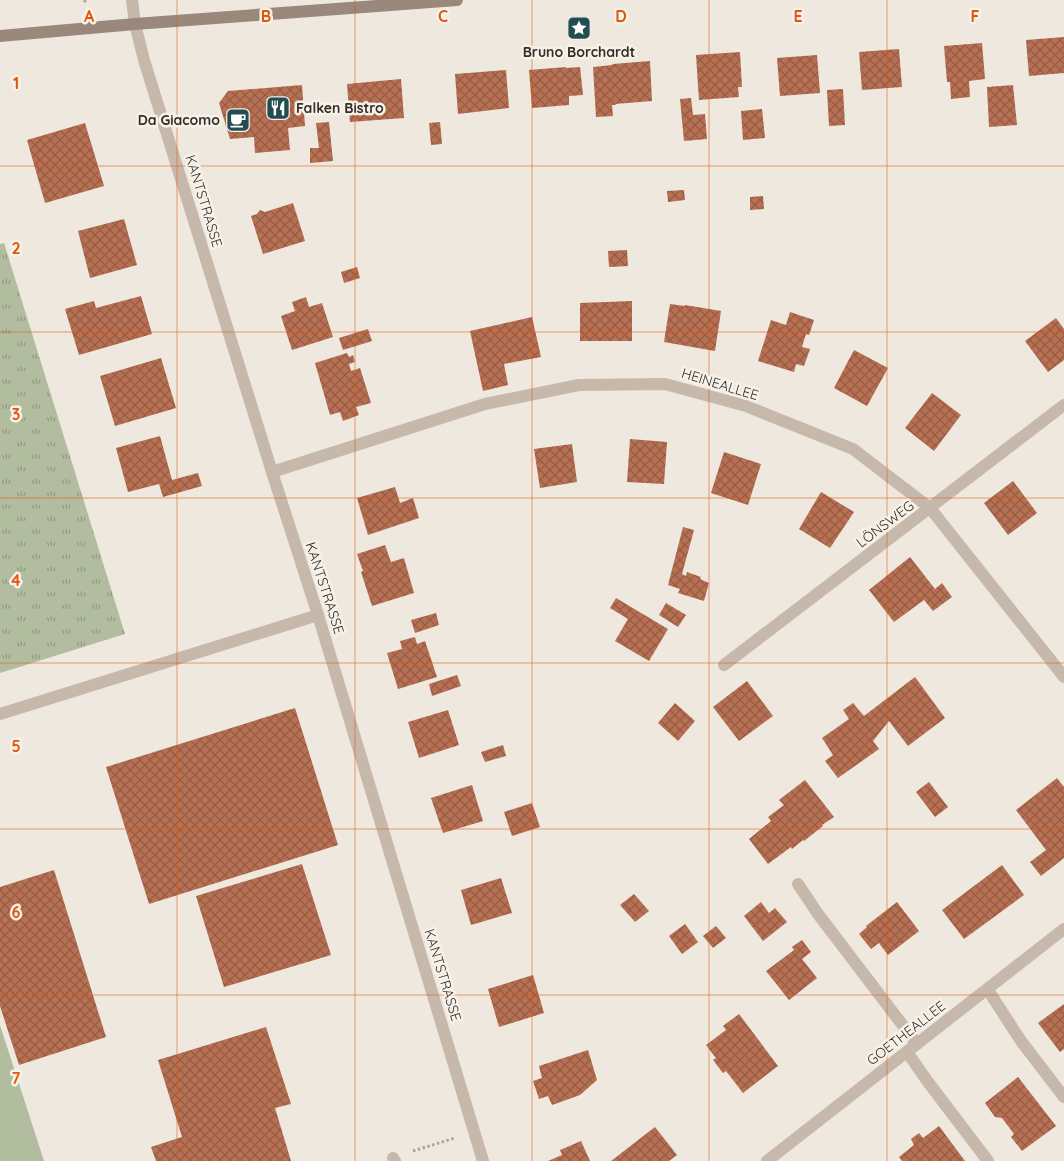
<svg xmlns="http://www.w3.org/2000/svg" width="1064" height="1161" font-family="Quicksand,sans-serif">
<defs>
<pattern id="grass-tufts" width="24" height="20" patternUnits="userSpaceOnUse" patternTransform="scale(1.25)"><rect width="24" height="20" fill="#b2bd9f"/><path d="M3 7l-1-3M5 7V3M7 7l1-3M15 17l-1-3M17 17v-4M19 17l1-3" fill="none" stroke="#929a82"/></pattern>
<pattern id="building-cross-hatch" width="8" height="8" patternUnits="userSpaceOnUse" patternTransform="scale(1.25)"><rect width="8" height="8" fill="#b87053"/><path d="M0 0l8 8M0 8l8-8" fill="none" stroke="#965c45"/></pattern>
</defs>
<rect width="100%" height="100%" fill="#efe8de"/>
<!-- grass -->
<polygon fill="url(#grass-tufts)" points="4,243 125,634 0,673 0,244"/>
<!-- green -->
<polygon fill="#b2bd9f" points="0,1025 44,1161 0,1161"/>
<!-- building -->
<g fill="url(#building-cross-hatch)">
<polygon points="1064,37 1064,73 1029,76 1026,40"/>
<polygon points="982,43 985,79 969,81 970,97 951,99 950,82 947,82 944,46"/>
<polygon points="899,49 902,87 862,90 859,52"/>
<polygon points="740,52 742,87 738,87 739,97 699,100 696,55"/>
<polygon points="817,55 820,93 780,96 777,58"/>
<polygon points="650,61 652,101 615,104 616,105 612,105 613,116 596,117 593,67 612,65 613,64"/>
<polygon points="566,67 566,68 580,67 583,95 569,96 569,105 532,108 529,70"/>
<polygon points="506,70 509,108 458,114 455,74"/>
<polygon points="401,79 404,118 350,122 347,84"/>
<polygon points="302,85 305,126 288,128 290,150 255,153 254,137 230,139 219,103 228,91"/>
<polygon points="1013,85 1017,125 989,127 987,87"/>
<polygon points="843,89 845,125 829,126 827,90"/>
<polygon points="691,98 693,115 705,114 707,139 684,141 680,99"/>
<polygon points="762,109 765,138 743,140 741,111"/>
<polygon points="329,122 333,161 310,163 310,148 319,148 316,123"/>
<polygon points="440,122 442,144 431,145 429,123"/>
<polygon points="85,123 104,186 45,203 27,140"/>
<polygon points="684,190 685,200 668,202 667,191"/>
<polygon points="763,196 764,209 750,210 750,197"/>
<polygon points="293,203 305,241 263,254 251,216 257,214 260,210 265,212"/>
<polygon points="124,219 137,265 90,278 78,231"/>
<polygon points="627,250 628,266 609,267 608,251"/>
<polygon points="357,267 360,278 344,283 341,272"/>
<polygon points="141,296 152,334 79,355 65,309 94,301 96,308"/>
<polygon points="306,297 309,307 322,303 333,337 292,350 281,316 295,311 292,302"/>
<polygon points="632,301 632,341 580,341 580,303"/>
<polygon points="670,304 685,306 685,305 721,311 715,351 664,342"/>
<polygon points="790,312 814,320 809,335 806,334 802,347 810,349 804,366 796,364 794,372 758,361 771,320 786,325"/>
<polygon points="532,317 541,357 504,364 508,385 483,391 470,331"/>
<polygon points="1056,318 1064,329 1064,360 1048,372 1025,341"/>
<polygon points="368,329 372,341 343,350 339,338"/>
<polygon points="854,350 888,368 867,406 834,388"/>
<polygon points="347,353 349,357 353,355 355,362 349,364 351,371 360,368 371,403 356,407 359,415 343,421 340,412 330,415 315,363"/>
<polygon points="161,358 176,408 115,426 100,376"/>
<polygon points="932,393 961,415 934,451 905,428"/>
<polygon points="160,436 172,480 198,473 202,486 163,497 159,484 128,492 116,448"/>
<polygon points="630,439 667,442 664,484 627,482"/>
<polygon points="572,444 577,482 540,488 534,449"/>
<polygon points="724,452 761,464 748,505 711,493"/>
<polygon points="1013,481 1037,513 1008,535 984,503"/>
<polygon points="395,487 400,503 413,498 419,518 368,535 357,498"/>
<polygon points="821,492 854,512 830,548 799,529"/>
<polygon points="683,527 694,530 682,574 686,576 687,572 701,577 700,579 709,583 704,601 678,593 680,589 668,585"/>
<polygon points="385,545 391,562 404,558 414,593 372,606 361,572 363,571 357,554"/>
<polygon points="910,557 935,589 942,583 952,597 933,611 924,600 894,622 869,590"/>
<polygon points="616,598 668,629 649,661 615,641 628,619 610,608"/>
<polygon points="666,603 686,615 678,627 659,615"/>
<polygon points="436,613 439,625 415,633 411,620"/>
<polygon points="415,637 417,644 425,641 437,677 398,689 387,653 402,649 400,641"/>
<polygon points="457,675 461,686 432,696 429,684"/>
<polygon points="915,677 945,718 908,746 889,721 873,741 879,749 838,778 825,761 833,755 822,738 849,719 843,710 853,703 864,716"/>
<polygon points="747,681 773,716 739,741 713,707"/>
<polygon points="675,703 695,721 678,741 658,723"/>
<polygon points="295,708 338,845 149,904 106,767"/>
<polygon points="448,710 459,745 419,758 408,722"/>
<polygon points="503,745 506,756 485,762 481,752"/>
<polygon points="1057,778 1064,787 1064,858 1041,876 1030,862 1046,850 1016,810"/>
<polygon points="805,780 834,817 822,825 823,826 804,841 803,840 792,849 791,847 768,864 749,839 771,821 768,817 784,805 779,800"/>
<polygon points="929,782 948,807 935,817 916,792"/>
<polygon points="472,785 483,821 443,833 431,798"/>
<polygon points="532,803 540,827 512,836 504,812"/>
<polygon points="302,864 331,955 224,987 196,896"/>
<polygon points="1002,865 1024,895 964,939 942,910"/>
<polygon points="54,870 106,1037 19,1065 0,1006 0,887"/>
<polygon points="501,878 512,913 471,925 461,890"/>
<polygon points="634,894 649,911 635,922 620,905"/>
<polygon points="761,902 769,913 775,908 787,922 763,941 744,916"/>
<polygon points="897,902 919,931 888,955 879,943 871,949 859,934 867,927 866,926"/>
<polygon points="685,924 698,942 682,954 669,936"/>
<polygon points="716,926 726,938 713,948 703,936"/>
<polygon points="802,940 811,952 802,959 817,978 789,1000 766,971 794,950 792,947"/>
<polygon points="533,975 544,1013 499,1027 488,989"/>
<polygon points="1064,1004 1064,1049 1060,1052 1038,1023"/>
<polygon points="739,1014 778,1066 743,1093 726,1071 723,1073 713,1060 716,1058 706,1045 726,1030 723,1026"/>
<polygon points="266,1027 291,1104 275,1108 291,1161 156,1161 151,1147 182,1137 158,1060"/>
<polygon points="588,1050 597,1080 580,1095 552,1105 548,1096 539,1099 533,1081 542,1078 539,1066"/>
<polygon points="1018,1077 1056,1126 1022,1151 1011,1137 1014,1134 1002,1118 995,1117 985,1103"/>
<polygon points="939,1126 965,1161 902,1161 899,1157 914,1145 911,1139 919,1133 923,1138"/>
<polygon points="655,1127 677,1155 669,1161 611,1161"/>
<polygon points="581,1141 590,1161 548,1161 562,1155 560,1150"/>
</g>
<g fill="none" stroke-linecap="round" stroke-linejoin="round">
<!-- path -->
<g stroke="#b2a395" stroke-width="3" stroke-dasharray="2.5 2.5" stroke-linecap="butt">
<polyline points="84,2 86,0"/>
<polyline points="413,1151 455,1138"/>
</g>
<!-- service -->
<g stroke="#c6b8ab" stroke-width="12">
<polyline points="0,714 318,615"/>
<polyline points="798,884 818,914 917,1044"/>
<polyline points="988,990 1021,1041 1064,1097"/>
<polyline points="907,1052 928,1082 988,1161"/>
<polyline points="393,1158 395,1161"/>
</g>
<!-- minor -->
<g stroke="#c6b8ab" stroke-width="12">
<polyline points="132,0 135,24 144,60 272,472 318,615 483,1161"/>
<polyline points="272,472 485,404 579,385 665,384 746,406 853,449 930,508 1064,677"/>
<polyline points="724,665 1064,405"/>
<polyline points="767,1161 1064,929"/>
</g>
<!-- secondary -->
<polyline stroke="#9a887c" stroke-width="12" points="0,36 135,24 457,0"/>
</g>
<!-- grid -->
<path fill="none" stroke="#df570d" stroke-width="1" stroke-opacity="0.55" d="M177,0v1161M355,0v1161M532,0v1161M709,0v1161M887,0v1161M0,166h1064M0,332h1064M0,498h1064M0,663h1064M0,829h1064M0,995h1064"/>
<!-- icons -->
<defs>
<g id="sight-square" transform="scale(1.25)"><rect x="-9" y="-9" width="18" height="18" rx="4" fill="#234d51" stroke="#f7f2e9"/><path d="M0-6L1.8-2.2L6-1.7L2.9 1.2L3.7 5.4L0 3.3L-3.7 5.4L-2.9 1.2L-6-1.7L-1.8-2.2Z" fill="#fff"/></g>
<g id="restaurant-square" transform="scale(1.25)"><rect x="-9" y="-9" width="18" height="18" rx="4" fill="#234d51" stroke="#f7f2e9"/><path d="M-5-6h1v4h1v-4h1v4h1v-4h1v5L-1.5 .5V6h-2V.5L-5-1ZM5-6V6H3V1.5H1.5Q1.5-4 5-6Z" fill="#fff"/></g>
<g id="cafe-square" transform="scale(1.25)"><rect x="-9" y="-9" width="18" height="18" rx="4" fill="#234d51" stroke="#f7f2e9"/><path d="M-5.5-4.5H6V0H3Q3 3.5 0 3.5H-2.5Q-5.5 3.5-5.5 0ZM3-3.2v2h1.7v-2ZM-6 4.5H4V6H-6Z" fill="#fff"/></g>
</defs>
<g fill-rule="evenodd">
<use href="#sight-square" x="579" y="28"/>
<use href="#restaurant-square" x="278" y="108"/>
<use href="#cafe-square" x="238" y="120"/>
</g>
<g text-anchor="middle" stroke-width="5" stroke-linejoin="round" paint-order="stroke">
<!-- poi labels -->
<g font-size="14" font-weight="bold" fill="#352d29" stroke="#f7f2e9">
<text x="579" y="57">Bruno Borchardt</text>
<text x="296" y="113" text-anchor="start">Falken Bistro</text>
<text x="220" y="125" text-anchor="end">Da Giacomo</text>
</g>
<!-- street labels -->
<g font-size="14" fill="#352d29" stroke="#f7f2e9">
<text transform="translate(204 201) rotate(73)" y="5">KANTSTRASSE</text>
<text transform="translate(720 384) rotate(17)" y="5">HEINEALLEE</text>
<text transform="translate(885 524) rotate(-37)" y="5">LÖNSWEG</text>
<text transform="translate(325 588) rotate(72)" y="5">KANTSTRASSE</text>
<text transform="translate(443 975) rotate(73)" y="5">KANTSTRASSE</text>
<text transform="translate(906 1033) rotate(-38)" y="5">GOETHEALLEE</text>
</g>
</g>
<g font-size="16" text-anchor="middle" font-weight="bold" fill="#df570d" stroke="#f7f2e9" stroke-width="5" stroke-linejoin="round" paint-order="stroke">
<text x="89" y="22">A</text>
<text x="266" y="22">B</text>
<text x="443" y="22">C</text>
<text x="621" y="22">D</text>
<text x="798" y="22">E</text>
<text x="975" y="22">F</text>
<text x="16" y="89">1</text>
<text x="16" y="254">2</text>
<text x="16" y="420">3</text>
<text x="16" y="586">4</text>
<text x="16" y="752">5</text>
<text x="16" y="918">6</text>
<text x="16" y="1084">7</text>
</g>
</svg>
